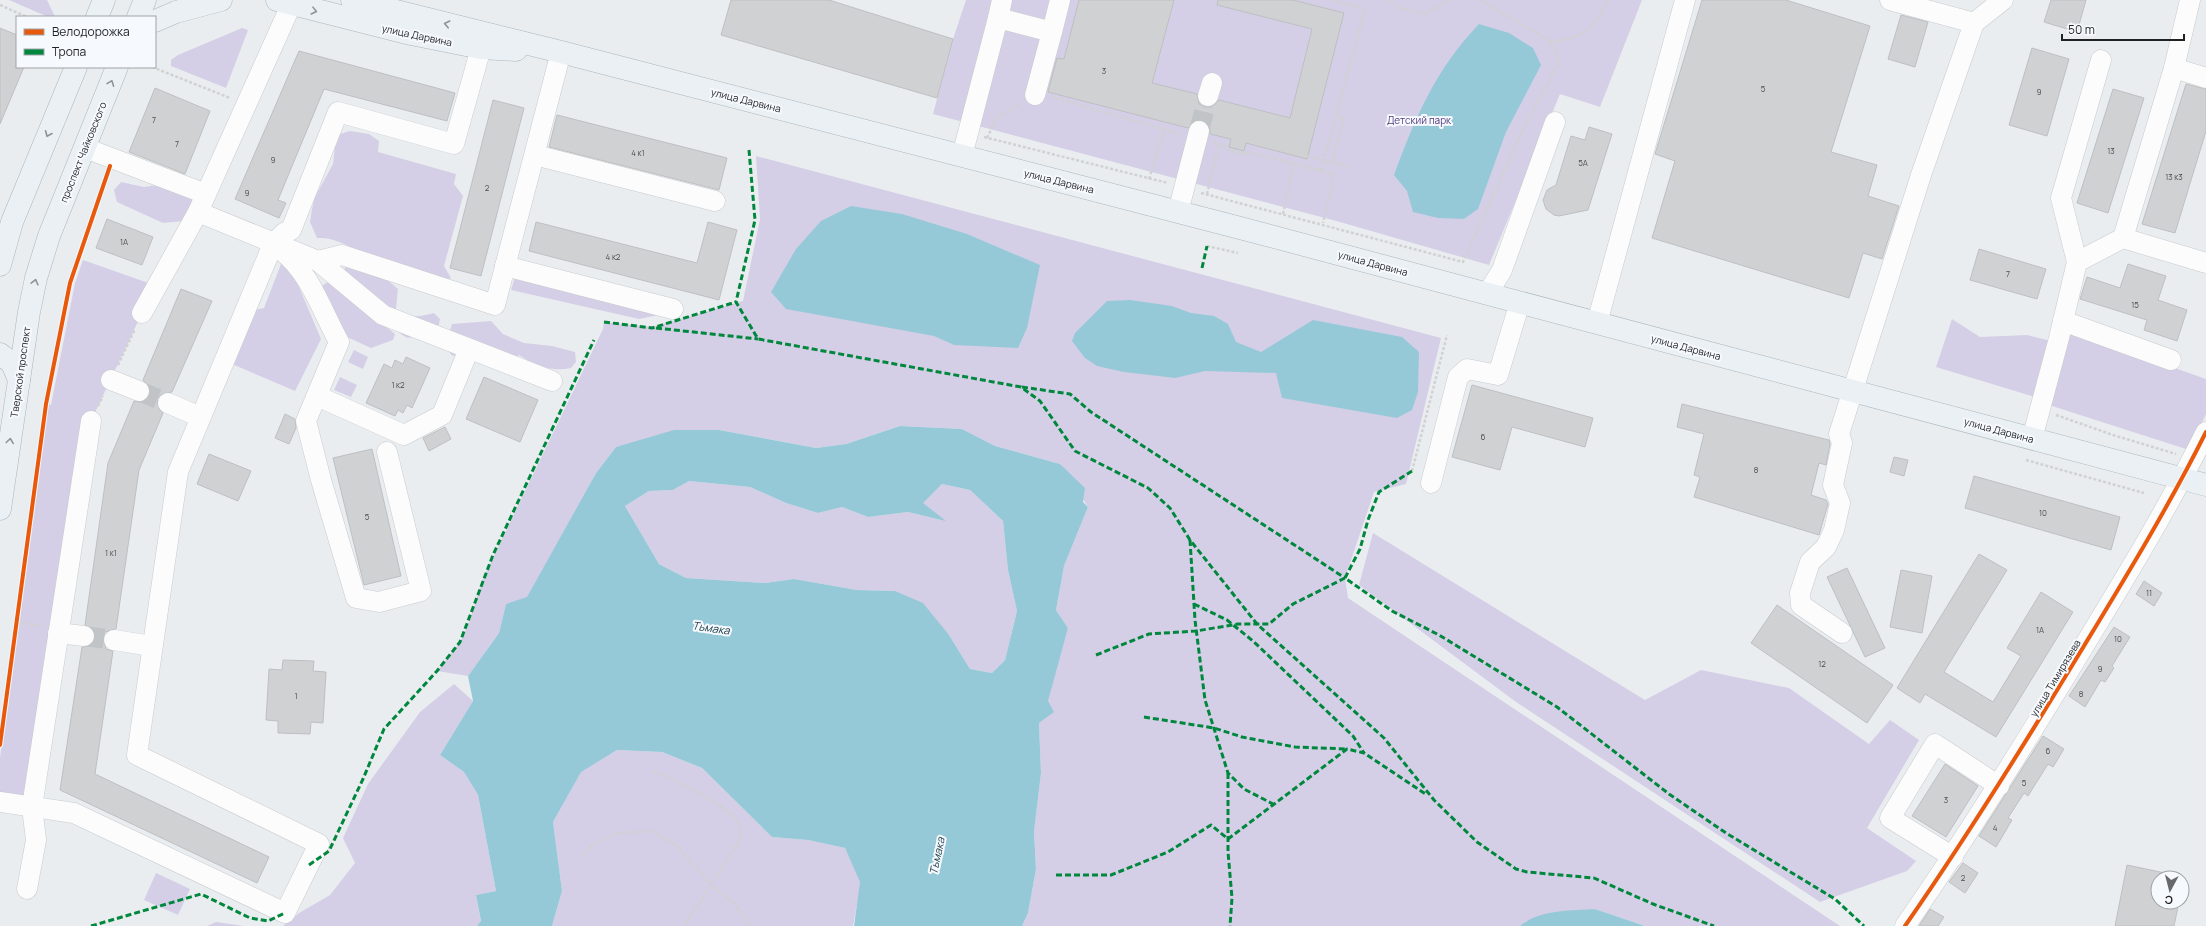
<svg xmlns="http://www.w3.org/2000/svg" width="2206" height="926" font-family="Manrope,sans-serif">
<rect width="100%" height="100%" fill="#eaedf0"/>
<!-- green -->
<g fill="#d4cfe6">
<polygon points="9,0 47,0 55,17 48,17"/>
<polygon points="966,0 1642,0 1600,107 1560,94 1489,265 1340,222 933,114 953,39"/>
<polygon points="242,28 248,30 226,88 171,66 171,60 178,55"/>
<path d="M350,131l19,3 10,7 -1,11 78,22 -2,10 9,12 -19,70 7,12 -10,4 -79,-27c-12,-10 -30,-18 -45,-17l-7,-16 2,-13 3,-12 18,-33 2,-17 5,-13z"/>
<polygon points="756,156 1441,338 1406,484 1374,492 1345,578 1348,598 1840,926 1645,926 1595,909 1526,921 1520,926 1022,926 1028,913 1036,869 1034,832 1041,773 1039,723 1068,628 1056,610 1064,566 1088,507 1060,464 995,446 962,429 900,426 846,444 816,448 719,430 616,447 596,473 527,598 506,604 499,633 468,676 437,671 460,642 470,620 482,581 603,329 604,322 652,327 743,301 760,219"/>
<polygon points="121,182 144,187 158,185 175,190 193,200 184,221 163,223 117,202 114,190"/>
<polygon points="83,260 157,286 142,313 91,421 32,807 0,802 0,758 48,404 51,405 75,283"/>
<polygon points="281,264 291,268 321,339 295,391 232,364 254,310 264,308"/>
<path d="M346,266l33,7 19,16 -2,20c11,10 24,8 38,4l6,6 -2,10 -30,9 -6,-3 -60,-61z"/>
<polygon points="516,274 659,315 639,319 511,290"/>
<polygon points="328,282 332,283 395,334 393,340 371,348 347,337 320,287"/>
<polygon points="1952,319 1980,337 2027,335 2051,341 2035,397 1936,367"/>
<path d="M491,321l12,13 21,9 28,3 23,6 1,10 -5,6c-20,4 -35,-2 -52,-13l-7,6 -47,-10 -12,5c-10,-7 -4,-22 -1,-32z"/>
<polygon points="2070,331 2206,379 2206,414 2189,450 2049,405"/>
<polygon points="354,350 368,357 363,369 348,362"/>
<polygon points="340,377 357,385 351,397 334,390"/>
<polygon points="689,481 750,487 786,503 818,513 842,507 868,517 908,512 944,520 922,503 942,484 970,490 1003,521 1008,570 1017,611 1005,660 992,673 970,669 949,635 895,591 857,590 794,579 765,583 686,578 659,564 625,506 649,491 673,490"/>
<polygon points="1373,533 1645,700 1701,670 1789,688 1869,744 1890,720 1919,740 1867,828 1916,861 1907,871 1820,902 1516,702 1359,585"/>
<polygon points="454,684 473,701 440,755 464,772 478,795 496,891 476,895 481,922 477,926 283,926 299,913 330,895 355,863 343,838 368,784 420,712"/>
<polygon points="617,750 662,752 702,768 772,837 808,840 845,848 861,882 853,926 552,926 562,891 553,822 581,771"/>
<polygon points="156,873 190,889 178,915 144,900"/>
<polygon points="216,922 244,926 207,926"/>
</g>
<!-- water -->
<g fill="#96c9d8" fill-rule="evenodd">
<path d="M1479,24l30,9 24,15 8,17 -35,67 -28,77 -14,10 -26,-1 -25,-6 -6,-21 -13,-16c22,-59 41,-105 85,-151z"/>
<polygon points="851,206 902,214 967,234 1040,265 1027,328 1018,348 954,345 934,336 786,309 771,292 796,249 821,221"/>
<polygon points="1130,300 1172,306 1191,313 1214,316 1228,324 1236,342 1261,352 1313,320 1402,337 1419,352 1418,392 1412,410 1397,418 1282,398 1276,373 1205,371 1175,378 1124,372 1097,366 1085,358 1072,341 1075,333 1107,301"/>
<path d="M900,426l62,3 33,17 65,18 25,24 -2,14 5,5 -24,59 -8,44 12,18 -20,73 6,11 -15,11 2,50 -7,59 2,37 -8,44 -6,13h-168l6,-44 -15,-34 -37,-8 -36,-3 -70,-69 -40,-16 -45,-2 -36,22 -28,50 9,69 -10,35h-75l4,-5 -5,-26 20,-4 -18,-96 -14,-23 -24,-17 33,-54 -5,-25 31,-43 7,-29 21,-7 69,-124 20,-26 58,-17h45l97,18 30,-4zM689,481l61,6 36,16 32,10 24,-6 26,10 40,-5 38,9 -23,-18 19,-19 28,6 33,31 5,49 9,41 -12,49 -13,13 -22,-4 -21,-34 -26,-32 -28,-12 -38,-1 -63,-11 -29,4 -79,-5 -27,-14 -34,-58 24,-15 24,-1z"/>
<path d="M1595,909l50,17h-125c19,-17 52,-15 75,-17z"/>
</g>
<!-- building -->
<g fill="#d0d1d3" stroke="#bebfc2">
<polygon points="731,0 829,0 953,39 937,98 721,35"/>
<polygon points="1079,0 1174,0 1152,83 1197,94 1199,104 1205,107 1211,107 1219,100 1290,118 1312,29 1217,5 1218,0 1293,0 1344,13 1307,159 1246,143 1244,151 1229,147 1231,139 1210,134 1210,128 1202,120 1196,120 1188,128 1048,92 1057,58 1064,59"/>
<polygon points="1702,0 1786,0 1870,26 1831,152 1877,165 1868,196 1899,206 1882,259 1863,253 1849,298 1652,238 1675,161 1655,154"/>
<polygon points="2051,0 2086,0 2077,32 2044,22"/>
<polygon points="1901,15 1928,22 1915,67 1888,59"/>
<polygon points="0,28 17,35 17,67 24,67 0,124"/>
<polygon points="2032,48 2069,59 2047,136 2009,125"/>
<polygon points="299,51 455,93 447,121 324,89 278,200 286,203 279,218 235,199"/>
<polygon points="2186,84 2206,89 2206,131 2175,233 2142,224"/>
<polygon points="155,88 210,111 185,174 129,152"/>
<polygon points="2113,89 2144,98 2108,213 2077,203"/>
<polygon points="493,100 524,108 481,276 450,268"/>
<polygon points="557,115 727,158 719,190 549,147"/>
<polygon points="1589,127 1612,134 1588,210 1559,216 1554,215 1546,209 1543,200 1547,190 1556,185 1571,136 1585,140"/>
<polygon points="107,219 153,237 142,265 96,248"/>
<polygon points="536,222 697,263 708,222 737,230 719,300 529,251"/>
<polygon points="1979,249 2046,269 2037,299 1970,280"/>
<polygon points="2128,264 2166,276 2158,300 2187,310 2177,341 2144,330 2147,320 2080,299 2087,277 2120,288"/>
<polygon points="181,289 212,301 172,392 162,394 157,399 159,409 163,413 139,470 116,629 105,632 103,639 106,649 113,651 95,774 269,857 257,883 60,790 82,647 89,646 95,638 94,631 85,625 108,463 134,401 141,402 150,396 150,389 143,380"/>
<polygon points="406,357 430,368 412,408 407,405 403,413 398,410 395,416 366,403 384,364 392,368 395,360 403,364"/>
<polygon points="484,377 538,400 520,442 466,419"/>
<polygon points="1472,385 1593,418 1585,447 1512,427 1500,470 1452,457"/>
<polygon points="1682,404 1829,440 1830,444 1826,465 1819,463 1811,495 1826,500 1828,504 1819,535 1694,497 1700,477 1694,475 1704,434 1677,427"/>
<polygon points="285,414 295,419 296,428 289,444 275,438"/>
<polygon points="445,427 451,439 429,451 423,438"/>
<polygon points="372,449 401,576 364,585 333,458"/>
<polygon points="209,454 251,471 238,501 197,484"/>
<polygon points="1894,457 1908,460 1904,476 1890,472"/>
<polygon points="1974,476 2120,517 2111,550 1965,508"/>
<polygon points="1979,554 2007,570 1944,672 1993,702 2021,656 2007,648 2041,592 2073,612 1996,737 1925,694 1920,703 1897,688"/>
<polygon points="1847,568 1885,648 1865,657 1827,577"/>
<polygon points="1901,570 1932,576 1922,633 1890,627"/>
<polygon points="2144,581 2162,593 2154,606 2136,594"/>
<polygon points="1777,605 1893,685 1867,723 1751,643"/>
<polygon points="2114,627 2130,637 2112,666 2114,668 2105,682 2101,680 2085,707 2069,696"/>
<polygon points="283,660 314,661 313,671 326,672 323,723 311,722 310,734 278,733 278,721 266,720 269,669 282,670"/>
<polygon points="2043,736 2064,749 2053,767 2048,764 2028,796 2024,793 2008,818 2012,820 1996,847 1979,836"/>
<polygon points="1945,764 1978,786 1946,837 1912,816"/>
<polygon points="1963,863 1978,873 1965,893 1949,882"/>
<polygon points="2127,865 2184,877 2182,887 2182,878 2158,878 2158,902 2179,902 2174,926 2115,926"/>
<polygon points="1930,909 1944,917 1938,926 1919,926"/>
</g>
<g fill="none" stroke-linecap="round" stroke-linejoin="round">
<!-- minor-tunnel -->
<g stroke="#c1c4c7" stroke-width="20" stroke-dasharray="20 10" stroke-linecap="butt">
<polyline points="1199,131 1208,96"/>
<polyline points="139,391 168,403"/>
<polyline points="84,636 114,640"/>
</g>
<!-- minor casing -->
<g stroke="#c8cbcd" stroke-width="21">
<g id="minor">
<polyline points="1890,0 1974,23"/>
<polyline points="291,5 198,212 318,261 383,315 552,381"/>
<polyline points="998,18 1002,0"/>
<polyline points="2174,68 2206,78"/>
<polyline points="1035,95 1052,32"/>
<polyline points="1208,96 1212,83"/>
<polyline points="85,148 206,194"/>
<polyline points="535,155 715,201"/>
<polyline points="962,156 998,18 1052,32 1060,0"/>
<polyline points="1178,212 1199,131"/>
<polyline points="2123,238 2206,263"/>
<path d="M282,251c28,22 40,60 57,91l-33,79 15,59 35,118 23,4 42,-11 -34,-139"/>
<polyline points="318,261 342,255 495,305 561,52"/>
<polyline points="2077,262 2061,198 2101,60"/>
<polyline points="505,266 673,309"/>
<polyline points="1488,293 1502,270 1555,122"/>
<polyline points="142,313 198,212"/>
<polyline points="2063,321 2171,360"/>
<polyline points="1597,323 1685,0"/>
<polyline points="111,380 139,391"/>
<polyline points="317,396 404,435 442,415 469,349"/>
<polyline points="168,403 200,417"/>
<polyline points="2032,439 2059,338 2077,262 2123,238 2174,68 2190,0"/>
<polyline points="1431,483 1458,377 1467,369 1498,375 1520,302"/>
<polyline points="58,633 84,636"/>
<polyline points="1842,633 1801,605 1800,593 1810,562 1826,547 1834,530 1840,503 1833,485 1842,443 1839,434 1921,175 1974,23 2003,0"/>
<polyline points="114,640 152,646"/>
<polyline points="0,802 74,813 285,913 319,844 137,755 178,472 273,244 284,233 291,230 338,112 454,144 481,48"/>
<polyline points="1953,857 1890,818 1935,744 1999,786"/>
<polyline points="27,889 36,840 32,807 91,421"/>
<path d="M1905,926c59,-85 114,-173 168,-262 46,-76 93,-152 133,-232"/>
</g>
</g>
<!-- major casing -->
<g stroke="#abb6bd" stroke-width="23">
<g id="major">
<polyline points="277,0 411,34 481,48 516,50"/>
<polyline points="352,0 561,52 1244,229 2206,485"/>
<polyline points="97,17 104,0"/>
<polyline points="138,17 145,0"/>
<polyline points="155,21 176,12 221,0"/>
<polyline points="0,265 12,222 76,67"/>
<polyline points="0,354 12,363 19,380"/>
<polyline points="0,509 29,312 36,278 49,236 117,67"/>
</g>
</g>
<!-- path -->
<g stroke="#d0d2d2" stroke-width="2.5" stroke-dasharray="3 2" stroke-linecap="butt">
<polyline points="1332,0 1365,9 1336,116"/>
<polyline points="1387,0 1397,7 1425,14 1449,0"/>
<path d="M1480,0l70,41c15,0 32,-5 43,-16 6,-6 10,-18 15,-25"/>
<polyline points="0,5 27,17"/>
<polyline points="152,67 230,98"/>
<polyline points="1052,97 1180,134"/>
<polyline points="984,137 1168,183"/>
<polyline points="987,138 997,117 1020,104"/>
<polyline points="1214,143 1225,146 1228,150 1244,154 1249,152 1334,174 1323,223"/>
<polyline points="1321,171 1336,116 1343,118 1332,162"/>
<polyline points="1149,179 1164,130"/>
<polyline points="1201,193 1463,262 1520,136 1558,64 1555,49 1550,41"/>
<polyline points="1207,194 1219,144"/>
<polyline points="1283,214 1294,164"/>
<polyline points="1207,246 1238,253"/>
<polyline points="118,365 135,329"/>
<polyline points="98,406 103,396"/>
<polyline points="2056,415 2113,435 2176,454"/>
<polyline points="2026,460 2144,493"/>
<polyline points="1412,471 1447,335"/>
<polyline points="18,622 41,626"/>
<path d="M653,772l9,2c17,9 78,36 79,56 1,4 -1,9 -2,12l-55,84"/>
<polyline points="583,855 593,845 617,833 651,831 676,845 712,886 732,901 752,926"/>
</g>
<!-- minor -->
<use href="#minor" stroke="#fcfcfd" stroke-width="20"/>
<!-- major -->
<use href="#major" stroke="#eaf0f3" stroke-width="22"/>
<!-- path-bridge -->
<polyline stroke="#d0d2d2" stroke-width="2.5" stroke-dasharray="3 2" stroke-linecap="butt" points="1307,156 1350,167"/>
<!-- quiet -->
<g stroke="#00873e" stroke-width="3" stroke-dasharray="6 3" stroke-linecap="butt">
<polyline points="749,150 755,220 736,302 758,339 1021,387 1040,401 1075,451 1148,488 1170,508 1190,540 1257,624 1384,738 1434,800 1477,842 1516,869 1527,872 1594,878 1653,904 1714,926"/>
<polyline points="1202,268 1207,246"/>
<polyline points="604,322 652,328 736,302"/>
<polyline points="656,328 758,339"/>
<polyline points="1022,387 1070,394 1091,412 1345,578"/>
<polyline points="1412,471 1379,492 1368,520 1360,549 1345,578 1392,611 1439,635 1557,707 1669,794 1726,833 1835,899 1864,926"/>
<polyline points="1190,540 1195,620 1205,700 1228,773 1244,789 1273,804"/>
<polyline points="1194,604 1227,620 1253,641 1353,736 1364,753"/>
<polyline points="1096,655 1149,634 1196,631 1238,624 1269,624 1293,604 1345,578"/>
<polyline points="1144,717 1214,728 1242,737 1295,747 1347,749"/>
<polyline points="1228,773 1228,852 1232,898 1230,926"/>
<polyline points="309,865 329,851 363,779 384,729 437,671 460,642 493,555 594,340"/>
<polyline points="1056,875 1111,875 1168,852 1211,825 1228,839 1347,749 1364,753 1427,795"/>
<polyline points="91,926 201,894 250,918 268,921 285,913"/>
</g>
<!-- cycleway casing -->
<g stroke="#f6f9fe" stroke-width="6">
<g id="cycleway">
<polyline points="0,745 46,404 70,283 110,166"/>
<path d="M1905,926c59,-85 114,-173 168,-262 46,-76 93,-152 133,-232"/>
</g>
</g>
<!-- cycleway -->
<use href="#cycleway" stroke="#e8590c" stroke-width="4"/>
</g>
<!-- one-way arrows -->
<defs><path id="oneway-chevron" d="M-2-3.5L2.5 0L-2 3.5" fill="none" stroke-width="1.6" stroke-linecap="round" stroke-linejoin="round"/></defs>
<g stroke="#8f9395">
<use href="#oneway-chevron" transform="translate(314 11) rotate(14)"/>
<use href="#oneway-chevron" transform="translate(447 24) rotate(-167)"/>
<use href="#oneway-chevron" transform="translate(111 83) rotate(-69)"/>
<use href="#oneway-chevron" transform="translate(48 134) rotate(113)"/>
<use href="#oneway-chevron" transform="translate(35 282) rotate(-76)"/>
<use href="#oneway-chevron" transform="translate(10 441) rotate(-82)"/>
</g>
<g text-anchor="middle" stroke-width="4" stroke-linejoin="round" paint-order="stroke">
<!-- number labels -->
<g font-size="8" fill="#4b4d4f">
<text x="1104" y="74">3</text>
<text x="1763" y="92">5</text>
<text x="2039" y="95">9</text>
<text x="154" y="123">7</text>
<text x="177" y="147">7</text>
<text x="2111" y="154">13</text>
<text x="638" y="156">4 к1</text>
<text x="273" y="163">9</text>
<text x="1583" y="166">5А</text>
<text x="2174" y="180">13 к3</text>
<text x="487" y="191">2</text>
<text x="247" y="196">9</text>
<text x="124" y="245">1А</text>
<text x="613" y="260">4 к2</text>
<text x="2008" y="277">7</text>
<text x="2135" y="308">15</text>
<text x="398" y="388">1 к2</text>
<text x="1483" y="440">6</text>
<text x="1756" y="473">8</text>
<text x="2043" y="516">10</text>
<text x="367" y="520">5</text>
<text x="111" y="556">1 к1</text>
<text x="2149" y="596">11</text>
<text x="2040" y="633">1А</text>
<text x="2118" y="642">10</text>
<text x="1822" y="667">12</text>
<text x="2100" y="672">9</text>
<text x="2081" y="697">8</text>
<text x="296" y="699">1</text>
<text x="2048" y="754">6</text>
<text x="2024" y="786">5</text>
<text x="1946" y="803">3</text>
<text x="1995" y="831">4</text>
<text x="1963" y="881">2</text>
</g>
<!-- street labels -->
<g font-size="10" fill="#1f2123" stroke="#f6f9fe">
<text transform="translate(417 35) rotate(12)" y="4">улица Дарвина</text>
<text transform="translate(746 100) rotate(14)" y="4">улица Дарвина</text>
<text transform="translate(83 152) rotate(-68)" y="4">проспект Чайковского</text>
<text transform="translate(1059 181) rotate(14)" y="4">улица Дарвина</text>
<text transform="translate(1373 263) rotate(15)" y="4">улица Дарвина</text>
<text transform="translate(1686 347) rotate(15)" y="4">улица Дарвина</text>
<text transform="translate(20 372) rotate(-82)" y="4">Тверской проспект</text>
<text transform="translate(1999 430) rotate(15)" y="4">улица Дарвина</text>
<text transform="translate(2055 678) rotate(-59)" y="4">улица Тимирязева</text>
</g>
<!-- park labels -->
<g font-size="10" fill="#513a7b" stroke="#f6f9fe">
<text x="1419" y="124">Детский парк</text>
</g>
<!-- water labels -->
<g font-size="11" font-style="italic" fill="#183a44" stroke="#f6f9fe">
<text transform="translate(711 628) rotate(8)" y="4">Тьмака</text>
<text transform="translate(937 856) rotate(-78)" y="4">Тьмака</text>
</g>
</g>
<!-- legend -->
<rect x="16" y="16" width="140" height="52" fill="#f6f9fe" stroke="#a0a3a6"/>
<rect x="24" y="29" width="20" height="6" fill="#e8590c" stroke="#a0a3a6"/>
<text x="52" y="36" font-size="12" fill="#1f2123">Велодорожка</text>
<rect x="24" y="49" width="20" height="6" fill="#00873e" stroke="#a0a3a6"/>
<text x="52" y="56" font-size="12" fill="#1f2123">Тропа</text>
<!-- north arrow -->
<g transform="translate(2170 890) rotate(187)"><circle r="19" fill="#f6f9fe" stroke="#a0a3a6"/>
<path d="M0-3L7 15L0 10L-7 15Z" fill="#66686b"/>
<text y="-6" font-size="11" font-weight="bold" text-anchor="middle" fill="#1f2123">С</text>
</g>
<!-- scale -->
<path d="M2062 34v6h122v-6" fill="none" stroke="#1f2123" stroke-width="2"/>
<text x="2068" y="34" font-size="12" fill="#1f2123" stroke="#f6f9fe" stroke-width="3" paint-order="stroke">50 m</text>
</svg>
